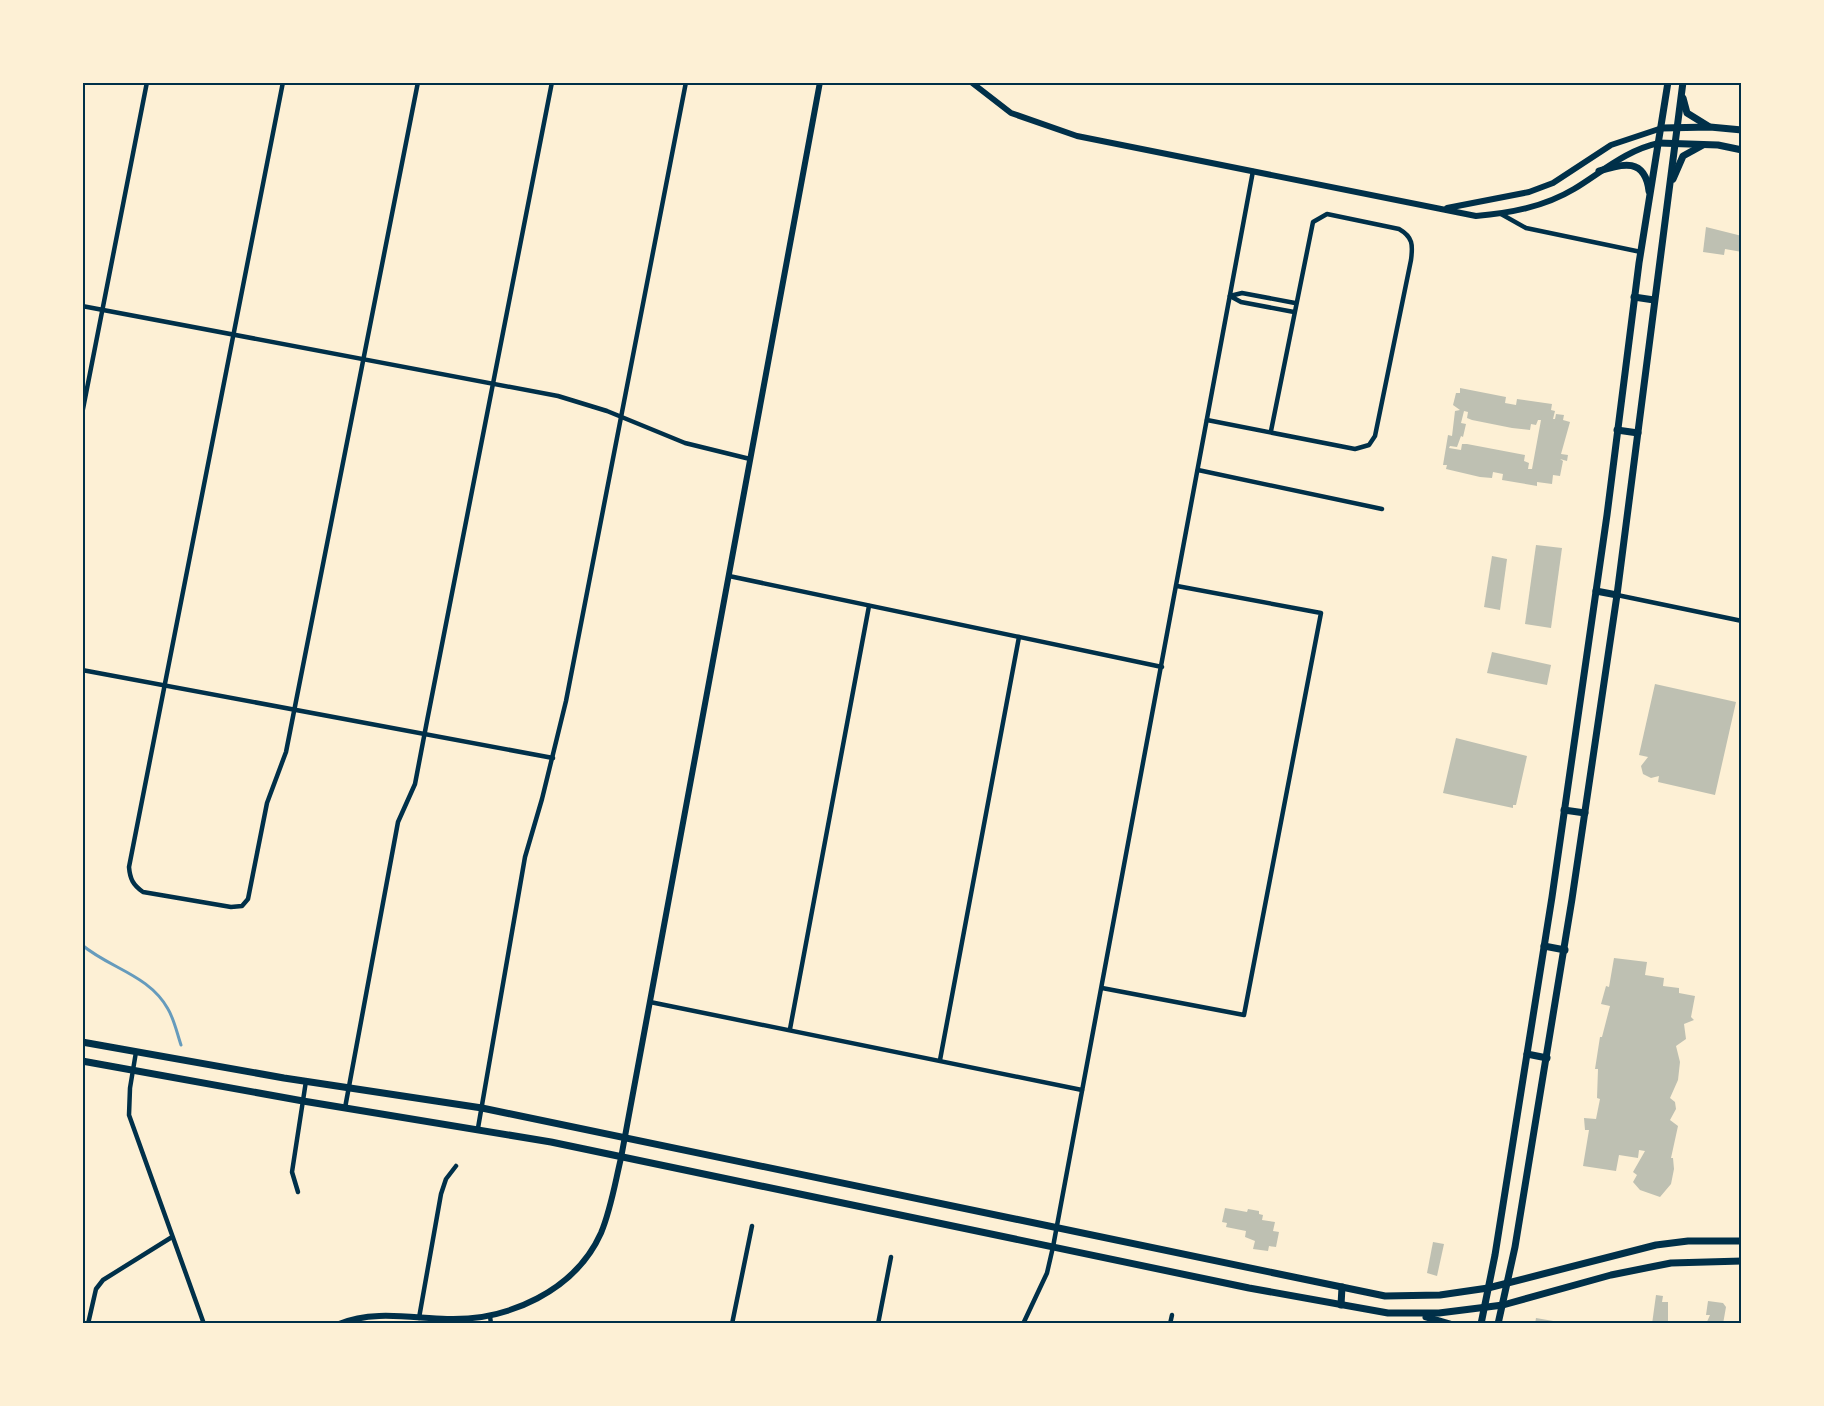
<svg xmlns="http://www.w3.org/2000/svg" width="1824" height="1406" font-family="Helvetica,sans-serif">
<rect width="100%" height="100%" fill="#fdf0d5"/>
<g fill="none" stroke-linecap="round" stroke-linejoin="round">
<!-- stream -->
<path stroke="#669bbc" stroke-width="3" d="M82,945c29,24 67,30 86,64 6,10 9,24 13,36"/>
</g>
<!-- building -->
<g fill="#bec0b2" fill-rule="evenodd">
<polygon points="1706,227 1742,236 1742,252 1725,249 1724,255 1703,252"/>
<path d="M1460,388l46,9 -1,6 11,2 1,-6 35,5 -1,6 4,1 -2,8h2l1,-5 8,1 -1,5 7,2 -9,32 7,1 -1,6 -7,-2 3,2 -3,15 -7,-1 -1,9 -15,-2v4l-35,-6 1,-6 -10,-2 -1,6 -12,-1 -34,-8 1,-4h-4l5,-30 4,1 3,-25 5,-1 -7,-5 3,-12h4zM1464,411l4,1 -1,6 5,2 40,8 18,2 1,-6 5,1 2,-5h3l-9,49h-4l1,-6 -5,-2 1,-6 -58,-11h-5l-1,6 -12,-2 1,-2 7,1 4,-11 2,1 3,-13 -5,-1z"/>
<polygon points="1536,545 1562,548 1551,628 1525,624"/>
<polygon points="1492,556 1507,559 1500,610 1484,607"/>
<polygon points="1492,652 1551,665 1547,685 1487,673"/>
<polygon points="1655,684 1736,702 1715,795 1658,782 1659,776 1651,778 1643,774 1641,766 1648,757 1639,755"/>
<polygon points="1456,738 1527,756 1516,805 1513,805 1513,808 1443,793"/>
<polygon points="1614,958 1647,962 1645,975 1664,978 1663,986 1679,988 1679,993 1695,996 1691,1017 1694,1020 1684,1024 1686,1039 1676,1046 1680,1062 1678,1080 1670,1098 1675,1102 1676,1109 1670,1120 1678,1126 1671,1158 1673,1158 1674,1169 1671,1184 1660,1197 1640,1190 1633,1182 1637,1175 1633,1172 1645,1151 1639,1150 1638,1158 1619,1155 1616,1171 1583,1166 1589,1130 1585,1130 1584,1118 1596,1119 1600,1099 1597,1098 1598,1069 1595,1069 1600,1037 1602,1037 1610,1006 1601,1004 1606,986 1609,987"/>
<polygon points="1225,1208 1247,1212 1248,1209 1259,1211 1259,1214 1263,1215 1262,1220 1275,1222 1273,1231 1279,1232 1276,1247 1269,1246 1268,1251 1253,1249 1255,1241 1245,1237 1246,1231 1226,1227 1227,1223 1222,1222"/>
<polygon points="1433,1242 1444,1244 1437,1276 1427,1273"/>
<polygon points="1656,1295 1663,1296 1662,1302 1668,1302 1668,1324 1652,1324"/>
<polygon points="1708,1301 1723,1303 1726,1307 1723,1324 1706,1324 1710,1315 1706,1315"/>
<polygon points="1536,1318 1559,1322 1559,1324 1535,1324"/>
</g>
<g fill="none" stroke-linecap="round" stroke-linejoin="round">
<!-- minor -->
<g stroke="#003049" stroke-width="4.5">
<path d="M283,82l-154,785c1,12 4,18 14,25l88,15 11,-1 6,-7 19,-96 19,-51 132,-670"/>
<polyline points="1501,214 1526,228 1641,252"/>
<polyline points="1230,296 1242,293 1295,303"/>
<polyline points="1230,296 1241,302 1294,312"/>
<polyline points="82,306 558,396 607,411 685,443 750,459"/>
<polyline points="82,414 147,82"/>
<path d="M1207,420l148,29 14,-4 6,-9 36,-176c2,-15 2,-23 -12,-31l-72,-15 -14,8 -42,209"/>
<polyline points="1198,470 1382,509"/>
<polyline points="729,576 1162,667"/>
<polyline points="1617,595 1742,621"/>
<polyline points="82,670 553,758"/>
<polyline points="1102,988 1244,1015 1321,613 1177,586"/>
<polyline points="650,1002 1082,1090"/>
<polyline points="790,1029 869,606"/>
<polyline points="136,1052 130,1088 129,1115 204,1324"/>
<polyline points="940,1060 1019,637"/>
<polyline points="345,1108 398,822 415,784 427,721 552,82"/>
<polyline points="478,1128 525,857 542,799 566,701 686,82"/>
<polyline points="298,1192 292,1172 306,1081"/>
<polyline points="490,1316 491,1324"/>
<polyline points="419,1318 441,1194 446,1179 456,1166"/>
<polyline points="88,1324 96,1289 103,1280 172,1237"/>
<polyline points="732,1324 752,1226"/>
<polyline points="878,1324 891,1257"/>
<polyline points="1023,1324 1047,1273 1053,1247 1253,171"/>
<polyline points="1170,1324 1172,1315"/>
</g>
<!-- tertiary -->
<g stroke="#003049" stroke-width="6">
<path d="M971,82l40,31 66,23 399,80c34,-3 68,-9 98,-27 28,-17 52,-39 85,-46"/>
<polyline points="1447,208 1529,192 1553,183 1611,145 1662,128"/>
<path d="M339,1324c34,-14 72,-6 108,-5 61,2 128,-28 154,-86 10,-24 14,-50 20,-75l199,-1076"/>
</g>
<!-- secondary -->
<g stroke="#003049" stroke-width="7">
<polyline points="1683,98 1687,113 1708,126"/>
<polyline points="1662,128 1710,127 1742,130"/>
<polyline points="1659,143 1718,145 1742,150"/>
<path d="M1599,171c24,-8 46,-13 50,20"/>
<polyline points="1673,179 1683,156 1703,145"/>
<polyline points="1634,297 1654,300"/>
<polyline points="1617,430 1638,433"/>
<polyline points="1596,591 1617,595"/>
<polyline points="1564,810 1585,813"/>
<polyline points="1544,946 1565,950"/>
<polyline points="82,1042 284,1078 482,1108 1385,1296 1440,1295 1488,1288 1656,1245 1688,1241 1742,1241"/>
<polyline points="1527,1054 1547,1058"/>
<polyline points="82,1061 303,1101 551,1142 1249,1288 1388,1313 1439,1313 1503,1305 1611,1275 1671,1263 1742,1261"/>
<polyline points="1341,1305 1342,1287"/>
<polyline points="1426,1317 1450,1324"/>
<polyline points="1481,1324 1495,1255 1552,897 1607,515 1639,263 1668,82"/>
<polyline points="1498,1324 1515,1247 1572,899 1617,595 1683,82"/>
</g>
</g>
<!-- border -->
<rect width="1824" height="1406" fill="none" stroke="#fdf0d5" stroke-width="168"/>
<rect x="84" y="84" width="1656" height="1238" fill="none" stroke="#003049" stroke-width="2"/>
</svg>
